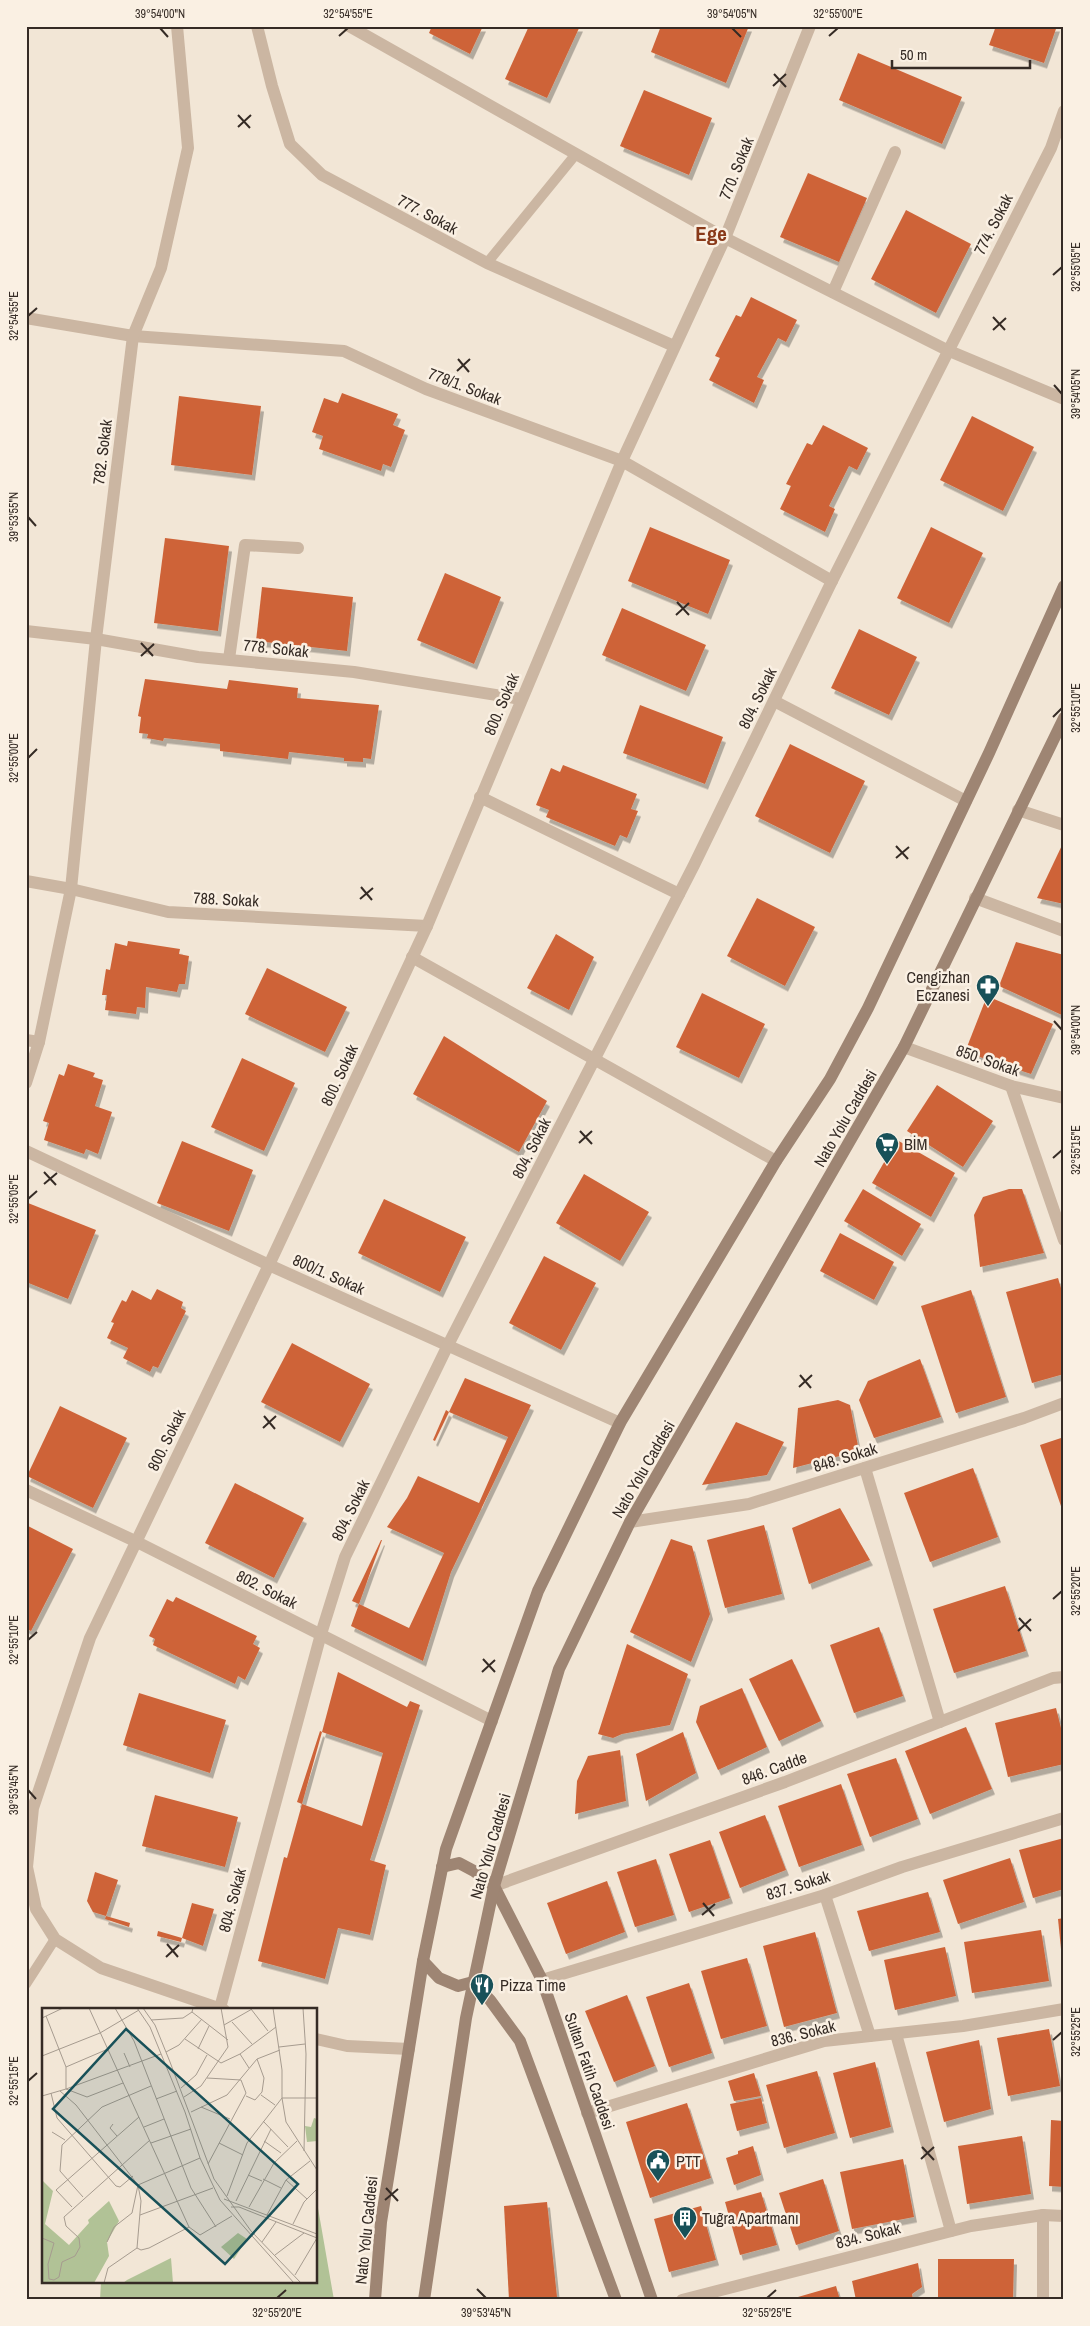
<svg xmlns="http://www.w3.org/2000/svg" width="1090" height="2326" font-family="'Archivo Narrow',sans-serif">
<defs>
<filter id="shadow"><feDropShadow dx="3" dy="5.5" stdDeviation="0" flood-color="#0004"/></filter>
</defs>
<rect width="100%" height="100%" fill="#f2e6d6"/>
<!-- green -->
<polygon fill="#b1c296" points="316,2207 318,2208 334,2300 100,2300 101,2282 316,2282"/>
<!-- building -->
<g fill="#ce6439" filter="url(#shadow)">
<polygon points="432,26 483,26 470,54 429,33"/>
<polygon points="529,26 580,26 547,98 505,79"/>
<polygon points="661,26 749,26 726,83 651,52"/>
<polygon points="996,26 1057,26 1044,63 989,45"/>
<polygon points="858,53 962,97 942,144 839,100"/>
<polygon points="644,90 712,118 689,175 620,146"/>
<polygon points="808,173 867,198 839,262 780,237"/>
<polygon points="906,210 971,244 936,313 871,279"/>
<polygon points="751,297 797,320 786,342 778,338 757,377 764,380 754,403 709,380 720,358 715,356 736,315 741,317"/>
<polygon points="342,393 398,414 393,425 405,430 391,467 383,464 381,471 319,449 323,436 312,432 324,398 338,403"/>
<polygon points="179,396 261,406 252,475 171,465"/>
<polygon points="972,416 1034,447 1003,511 940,480"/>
<polygon points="823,425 868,448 857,470 849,466 829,506 835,509 825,532 780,509 791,486 786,484 807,443 812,445"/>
<polygon points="650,527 730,560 708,614 628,581"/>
<polygon points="931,527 983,553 949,623 897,598"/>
<polygon points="165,538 229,546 218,631 154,623"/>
<polygon points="445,573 501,597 474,664 417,640"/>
<polygon points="262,587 353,597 347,651 256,641"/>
<polygon points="622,608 706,645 686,691 602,655"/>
<polygon points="859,629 917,657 889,715 831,688"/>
<polygon points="145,679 227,689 229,680 298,688 297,698 379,705 371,759 363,758 363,762 344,761 344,758 289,752 288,759 220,751 220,744 164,738 163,741 147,738 148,734 139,733 141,717 138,716"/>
<polygon points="640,705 723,737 705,784 623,753"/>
<polygon points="790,744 865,781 830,853 755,816"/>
<polygon points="563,765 637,794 631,809 638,811 627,838 620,835 615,846 546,817 549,810 536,805 551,768 560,772"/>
<polygon points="1064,841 1064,904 1037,898"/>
<polygon points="757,898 815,927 785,986 727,956"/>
<polygon points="556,934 594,957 569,1010 527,988"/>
<polygon points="128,941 180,949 179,954 189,956 185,984 179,984 177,992 146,987 145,1008 137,1007 136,1014 105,1010 107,995 102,995 106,969 110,970 115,943 127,946"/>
<polygon points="1016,942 1064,955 1064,1016 999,986"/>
<polygon points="267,968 347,1007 325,1052 245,1014"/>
<polygon points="702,993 765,1024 739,1078 676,1047"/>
<polygon points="987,996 1053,1024 1031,1074 965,1052"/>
<polygon points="444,1036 547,1101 519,1152 413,1094"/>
<polygon points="242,1058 295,1083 264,1151 211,1127"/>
<polygon points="68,1064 95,1073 93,1077 103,1080 95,1106 112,1112 98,1154 86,1149 84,1154 44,1140 49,1123 43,1121 59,1074 64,1076"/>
<polygon points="937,1085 993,1121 963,1167 907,1131"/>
<polygon points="897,1140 955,1173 931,1217 872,1183"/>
<polygon points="182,1141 253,1170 229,1231 157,1203"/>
<polygon points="584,1174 649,1212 620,1261 556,1223"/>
<polygon points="863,1189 921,1224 902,1256 844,1221"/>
<polygon points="1009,1189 1022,1189 1044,1253 980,1267 974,1215 983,1197"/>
<polygon points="384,1199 466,1237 440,1292 358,1253"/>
<polygon points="28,1203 96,1230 68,1299 26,1282 26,1208"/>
<polygon points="840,1233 894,1262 874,1300 820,1271"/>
<polygon points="544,1256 596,1283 561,1350 509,1323"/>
<polygon points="1058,1278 1064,1298 1064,1374 1032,1383 1006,1292"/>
<polygon points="157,1289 183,1302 181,1308 186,1311 158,1368 153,1366 150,1372 123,1358 128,1348 107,1338 114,1323 111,1322 122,1300 126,1302 132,1290 151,1300"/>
<polygon points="971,1290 1006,1397 956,1413 921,1306"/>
<polygon points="292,1343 370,1384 340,1442 261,1402"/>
<polygon points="920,1359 941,1417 874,1438 859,1400 868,1381"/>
<polygon points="465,1378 531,1405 451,1572 423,1661 351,1626 359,1604 409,1628 444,1553 387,1527 407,1498 418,1476 479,1503 508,1437 449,1412"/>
<polygon points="838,1400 850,1405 859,1451 793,1468 798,1408"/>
<polygon points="60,1406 127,1438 93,1508 27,1476"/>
<polygon points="446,1410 449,1412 435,1441 433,1440"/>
<polygon points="736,1422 784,1442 767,1475 702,1485"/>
<polygon points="1064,1437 1064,1512 1063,1512 1040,1445"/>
<polygon points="973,1468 998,1537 930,1562 904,1493"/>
<polygon points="235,1483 304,1518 274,1578 205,1543"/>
<polygon points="840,1508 870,1560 809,1584 792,1528"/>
<polygon points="26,1525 73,1549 31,1631 26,1628"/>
<polygon points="764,1525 782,1594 725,1608 707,1540"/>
<polygon points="671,1539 692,1546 710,1614 691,1662 630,1632"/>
<polygon points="381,1540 382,1540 359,1604 352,1601"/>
<polygon points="1005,1586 1026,1651 954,1673 933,1609"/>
<polygon points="176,1597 257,1636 253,1644 260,1648 245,1680 238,1676 235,1684 153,1645 155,1639 149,1636 167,1599 173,1602"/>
<polygon points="879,1627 903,1696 854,1713 830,1645"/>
<polygon points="627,1644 688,1674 670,1725 622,1734 613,1738 598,1734"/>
<polygon points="792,1659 821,1721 779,1741 749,1679"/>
<polygon points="338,1672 407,1707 410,1701 420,1705 370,1860 386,1865 370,1935 338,1928 325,1979 258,1961 284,1857 287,1858 302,1804 297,1802 320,1731 322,1732 302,1804 362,1826 383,1753 322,1732"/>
<polygon points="742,1688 767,1747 718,1770 696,1722 700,1706"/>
<polygon points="139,1693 226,1720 210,1773 123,1745"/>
<polygon points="1056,1708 1064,1740 1064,1764 1008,1777 995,1723"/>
<polygon points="966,1727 992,1789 930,1814 905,1751"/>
<polygon points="683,1732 696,1773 646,1801 636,1754"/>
<polygon points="620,1750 626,1801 575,1814 577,1781 588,1756"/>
<polygon points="896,1758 918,1819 870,1837 847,1774"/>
<polygon points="841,1784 862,1845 799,1867 778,1806"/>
<polygon points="155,1795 238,1817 225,1867 142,1846"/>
<polygon points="765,1815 786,1870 740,1888 719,1832"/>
<polygon points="1064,1838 1064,1889 1033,1898 1019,1850"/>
<polygon points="710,1840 730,1898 689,1912 669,1854"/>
<polygon points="1010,1858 1024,1902 958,1924 943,1880"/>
<polygon points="656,1859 674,1915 635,1927 617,1872"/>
<polygon points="95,1872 118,1880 106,1916 93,1912 87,1901"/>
<polygon points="607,1881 625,1932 566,1954 547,1903"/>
<polygon points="928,1892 940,1932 869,1951 857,1911"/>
<polygon points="192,1903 214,1909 203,1946 182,1938"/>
<polygon points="106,1916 130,1923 129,1927 105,1919"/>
<polygon points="1064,1918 1064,1959 1062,1959 1058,1919"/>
<polygon points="1041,1930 1049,1981 972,1993 964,1942"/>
<polygon points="158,1931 182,1938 181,1942 157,1936"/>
<polygon points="815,1932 837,2013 784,2027 763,1946"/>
<polygon points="945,1947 956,1996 895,2010 884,1960"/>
<polygon points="747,1958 767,2026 721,2039 701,1971"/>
<polygon points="689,1983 712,2053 669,2067 646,1997"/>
<polygon points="627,1995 655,2066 614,2082 585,2011"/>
<polygon points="1049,2029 1060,2086 1008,2096 997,2038"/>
<polygon points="979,2040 991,2109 944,2122 926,2052"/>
<polygon points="875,2062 891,2127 850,2138 833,2073"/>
<polygon points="817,2071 835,2133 784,2148 766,2085"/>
<polygon points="754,2073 761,2096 734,2101 728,2081"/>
<polygon points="761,2098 767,2123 737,2131 730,2104"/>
<polygon points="687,2103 711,2178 650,2198 626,2122"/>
<polygon points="1051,2120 1064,2121 1064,2187 1049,2186"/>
<polygon points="1022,2136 1031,2194 967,2204 958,2146"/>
<polygon points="753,2146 761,2175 734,2185 726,2158 738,2154 738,2151"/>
<polygon points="903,2159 914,2217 852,2229 840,2172"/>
<polygon points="823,2179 839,2231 796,2245 779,2193"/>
<polygon points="761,2192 777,2245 740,2255 725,2202"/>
<polygon points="547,2202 557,2297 509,2300 504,2206"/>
<polygon points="701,2206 716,2260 669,2272 654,2219"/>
<polygon points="938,2259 1014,2259 1013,2300 938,2300"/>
<polygon points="918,2263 922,2287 912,2294 913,2300 856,2300 852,2281"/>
<polygon points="836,2286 840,2300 791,2300 791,2299"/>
</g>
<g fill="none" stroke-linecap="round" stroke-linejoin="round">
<!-- service -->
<g stroke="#cbb6a2" stroke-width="10">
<polyline points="487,263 576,154"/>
<polyline points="26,1984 55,1939"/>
</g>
<!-- minor -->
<g stroke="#cbb6a2" stroke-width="12">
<polyline points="257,26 272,86 290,144 322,175 487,263 674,346"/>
<polyline points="349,26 725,238 947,350 1064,399"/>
<polyline points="833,292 895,152"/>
<polyline points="26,318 133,336 344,351 426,389 622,461 832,581"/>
<polyline points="26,631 96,639 198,657 354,672 521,699"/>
<polyline points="229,659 245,545 298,548"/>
<polyline points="774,701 966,801"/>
<polyline points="480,797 679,894"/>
<polyline points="1018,810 1064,825"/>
<polyline points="26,881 71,889 168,912 427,926"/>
<polyline points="975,898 1064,931"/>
<polyline points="412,957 776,1161"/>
<polyline points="26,1040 39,1042"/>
<polyline points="904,1047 1011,1086 1064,1098"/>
<polyline points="26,1083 39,1042 71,889 96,639 133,336 161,268 188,148 177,26"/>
<polyline points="1011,1086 1064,1240"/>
<polyline points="26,1151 269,1265 620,1423"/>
<polyline points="865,1468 940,1722"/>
<polyline points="26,1490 135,1541 492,1721"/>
<polyline points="630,1522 749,1504 1024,1418 1064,1403"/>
<polyline points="825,1895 870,2036"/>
<polyline points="542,1980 825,1895 902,1867 1064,1818"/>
<polyline points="220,2008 321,1634 345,1557 448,1345 694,865 832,581 1051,148 1064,111"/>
<polyline points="224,2010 101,1968 55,1939 36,1909 27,1867 33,1808 90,1638 269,1265 427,926 622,461 725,238 810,26"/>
<polyline points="896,2034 951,2231"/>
<polyline points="316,2039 347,2046 409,2049"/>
<polyline points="587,2113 824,2041 963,2026 1064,2009"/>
<polyline points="1043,2215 1043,2300"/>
<polyline points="682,2300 971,2226 1043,2215 1064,2216"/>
</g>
<!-- tertiary -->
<polyline stroke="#cbb6a2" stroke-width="12" points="494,1886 785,1782 1053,1678 1064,1677"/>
<!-- secondary -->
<g stroke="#9e8573" stroke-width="12">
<polyline points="442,1867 459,1863 474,1871 494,1886 542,1980 652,2300"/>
<polyline points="423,1961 439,1978 458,1986 473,1982 490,2000 520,2041 616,2300"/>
<polyline points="375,2300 381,2222 423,1961 446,1849 538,1591 620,1423 776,1161 830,1079 868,1008 989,753 1064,586"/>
<polyline points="424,2300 466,2018 494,1886 559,1669 630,1522 904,1047 1064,718"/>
</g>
</g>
<!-- ticks -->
<path fill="none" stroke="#352b25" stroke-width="2" d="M160,28l8,9M732,28l9,9M339,36l9,-8M829,36l9,-8M774,74l12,13M773,86l13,-12M238,115l12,13M238,127l13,-12M1053,275l9,-8M28,316l9,-8M993,317l12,13M993,330l13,-12M458,359l11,13M457,371l13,-12M1054,385l8,9M28,517l8,9M677,602l12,13M676,615l13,-12M141,643l12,13M141,656l13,-12M1053,717l9,-9M28,758l9,-9M896,846l12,13M896,858l13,-11M361,887l11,13M360,899l13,-11M1054,1021l8,9M580,1131l12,13M579,1143l13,-12M1053,1158l9,-8M44,1172l12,13M44,1184l13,-11M28,1199l9,-8M800,1375l11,13M799,1387l13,-12M264,1416l11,13M263,1428l13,-12M1053,1599l9,-8M1019,1618l12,13M1018,1631l13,-12M28,1640l9,-8M483,1659l12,13M482,1672l13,-12M28,1790l8,9M703,1903l11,13M702,1915l13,-11M167,1944l11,13M166,1957l13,-12M1053,2040l9,-8M28,2081l9,-8M922,2147l12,13M921,2159l13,-12M386,2188l12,13M385,2200l13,-11M477,2289l9,9M277,2298l9,-8M767,2298l9,-8"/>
<!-- icons -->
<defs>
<g id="pharmacy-pin" transform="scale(1.25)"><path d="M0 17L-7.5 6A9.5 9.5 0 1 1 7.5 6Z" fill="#185159" stroke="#faf0e3"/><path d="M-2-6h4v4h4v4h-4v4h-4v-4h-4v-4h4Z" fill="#fff"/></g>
<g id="supermarket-pin" transform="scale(1.25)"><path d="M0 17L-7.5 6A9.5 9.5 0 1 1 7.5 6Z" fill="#185159" stroke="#faf0e3"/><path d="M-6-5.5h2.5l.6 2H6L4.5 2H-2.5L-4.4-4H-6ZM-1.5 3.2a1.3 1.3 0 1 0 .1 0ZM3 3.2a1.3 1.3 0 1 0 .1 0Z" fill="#fff"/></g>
<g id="restaurant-pin" transform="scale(1.25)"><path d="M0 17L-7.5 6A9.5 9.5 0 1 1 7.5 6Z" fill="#185159" stroke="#faf0e3"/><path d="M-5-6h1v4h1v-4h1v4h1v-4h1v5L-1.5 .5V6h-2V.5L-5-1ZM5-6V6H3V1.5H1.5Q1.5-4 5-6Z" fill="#fff"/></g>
<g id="civic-pin" transform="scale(1.25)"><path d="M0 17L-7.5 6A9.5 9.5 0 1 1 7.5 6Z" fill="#185159" stroke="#faf0e3"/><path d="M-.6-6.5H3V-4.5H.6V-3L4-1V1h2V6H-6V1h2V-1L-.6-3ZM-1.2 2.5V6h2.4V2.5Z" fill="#fff"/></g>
<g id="building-pin" transform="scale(1.25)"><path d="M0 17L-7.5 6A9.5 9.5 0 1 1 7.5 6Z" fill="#185159" stroke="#faf0e3"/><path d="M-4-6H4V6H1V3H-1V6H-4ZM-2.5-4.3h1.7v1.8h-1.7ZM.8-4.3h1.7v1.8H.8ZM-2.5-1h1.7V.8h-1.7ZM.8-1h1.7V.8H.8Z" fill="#fff"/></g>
</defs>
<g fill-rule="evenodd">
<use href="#pharmacy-pin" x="988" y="986"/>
<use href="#supermarket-pin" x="887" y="1144"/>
<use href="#restaurant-pin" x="482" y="1985"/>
<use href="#civic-pin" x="658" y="2161"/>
<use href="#building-pin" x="685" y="2218"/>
</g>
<g text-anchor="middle" stroke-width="5" stroke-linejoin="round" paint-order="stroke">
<!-- street labels -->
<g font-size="16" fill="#352b25" stroke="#faf0e3">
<text transform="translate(736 168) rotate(-68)" y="6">770. Sokak</text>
<text transform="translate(428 214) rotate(28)" y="6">777. Sokak</text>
<text transform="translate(993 224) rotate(-63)" y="6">774. Sokak</text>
<text transform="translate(465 386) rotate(21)" y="6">778/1. Sokak</text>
<text transform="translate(102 452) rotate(-83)" y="6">782. Sokak</text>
<text transform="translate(276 648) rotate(6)" y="6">778. Sokak</text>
<text transform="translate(757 698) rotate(-64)" y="6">804. Sokak</text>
<text transform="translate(501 704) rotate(-67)" y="6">800. Sokak</text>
<text transform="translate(226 899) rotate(3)" y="6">788. Sokak</text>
<text transform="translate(988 1060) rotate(19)" y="6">850. Sokak</text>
<text transform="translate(339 1075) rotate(-65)" y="6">800. Sokak</text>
<text transform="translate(845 1118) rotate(-60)" y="6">Nato Yolu Caddesi</text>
<text transform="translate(531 1148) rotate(-63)" y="6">804. Sokak</text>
<text transform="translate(329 1274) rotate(24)" y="6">800/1. Sokak</text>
<text transform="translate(166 1440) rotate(-64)" y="6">800. Sokak</text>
<text transform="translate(845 1457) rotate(-17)" y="6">848. Sokak</text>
<text transform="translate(643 1469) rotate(-60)" y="6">Nato Yolu Caddesi</text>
<text transform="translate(350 1510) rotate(-64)" y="6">804. Sokak</text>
<text transform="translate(267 1589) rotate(27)" y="6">802. Sokak</text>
<text transform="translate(774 1768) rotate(-20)" y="6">846. Cadde</text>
<text transform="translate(490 1846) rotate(-74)" y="6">Nato Yolu Caddesi</text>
<text transform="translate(798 1885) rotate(-17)" y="6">837. Sokak</text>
<text transform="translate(232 1900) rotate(-75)" y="6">804. Sokak</text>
<text transform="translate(803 2033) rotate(-14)" y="6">836. Sokak</text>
<text transform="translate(590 2071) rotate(71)" y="6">Sultan Fatih Caddesi</text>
<text transform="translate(366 2230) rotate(-84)" y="6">Nato Yolu Caddesi</text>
<text transform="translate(868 2235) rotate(-14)" y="6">834. Sokak</text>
</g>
<!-- poi labels -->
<g font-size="16" fill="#352b25" stroke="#faf0e3" text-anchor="start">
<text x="970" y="983" text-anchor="end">Cengizhan<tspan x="970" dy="18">Eczanesi</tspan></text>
<text x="904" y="1150">BİM</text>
<text x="500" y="1991">Pizza Time</text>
<text x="676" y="2167">PTT</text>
<text x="702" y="2224">Tuğra Apartmanı</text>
</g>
<!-- district labels -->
<g font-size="21" font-weight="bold" fill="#893919" stroke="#faf0e3">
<text x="711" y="241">Ege</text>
</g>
</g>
<!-- overview -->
<g transform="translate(42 2008)">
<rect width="275" height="275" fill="#f2e6d6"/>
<path d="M272,110l3,1v22l-10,1 -2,-16 6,1zM0,164v8l11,11 -8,33 24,21 20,-22 -1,-3 21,-19 10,20 -12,21 2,14 -15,27h-52zM196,225l9,6 -13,20 -13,-12zM129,250l2,25h-50l4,-3z" fill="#b1c296"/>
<path fill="none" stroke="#a69b8f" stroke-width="1" d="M47,0l100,219 11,8 32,-19M73,0l19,33 57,147 25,39M95,0l13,19 35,85 15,46 20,42 74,83M101,0l12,17 15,37 44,117 37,52 50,52M151,0l-1,4 36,28M261,0l3,46 -2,97M209,1l17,22M4,8l20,51v22l95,-35M0,10l21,-10M109,12l32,-2 9,-6M190,14l20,22M182,17l28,-16M143,31l36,24 19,-9 36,-27M237,39l26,-3M156,41l11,-23M124,44l13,-7 23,-26M82,45l6,14M198,46l9,14M0,48l58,-23 39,-23M24,59l42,-18M165,70l34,2 5,13 -38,71M139,80l15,-13 11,-20M18,83l16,14 62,80 -6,28 -18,14 -7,15M9,85l6,25 59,68 4,1 13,-11M219,87l14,10M0,88l24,-7 21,8 36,-14M204,88l9,4 7,-8 2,-14 -7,-19M142,89l17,-11 27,-39 -7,-39M275,90h-35l4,24 31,48M114,91l21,-8M159,99l29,12M149,104l36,-17 30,-36 23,-9M221,113l25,26M71,116l-3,4 7,8M102,119l20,-8M10,124l13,8M222,133l17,12M109,135l40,-14M177,135l24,12M206,167l14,6M221,171l18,9M244,172l21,19M185,188l20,-53 35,-45v-28l-9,-62M41,189l-23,-26 2,-26 40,-38 49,-21M182,191l93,35M194,193l35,-72M30,199l-16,-17 83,-73M189,199h8l78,31M207,199l25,-44 23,-22M98,207l73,-27M225,207l19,-35 24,-19M251,216l11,-22 13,-13M147,219l-40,21 -8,2 -4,-2 4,-47 -3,-16 62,-27M0,230l12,5 -6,21 1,15 5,1 5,-3 3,-15 13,-6 5,-9 -1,-9 -13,-12 -2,-9 86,-77M220,234l14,-20M233,247l29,-22M253,267l22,-37M62,275l4,-15 29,-20"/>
<path fill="#185159" fill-opacity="0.15" stroke="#185159" stroke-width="2.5" d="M84,21l172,155 -73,80 -172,-155z"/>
<rect width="275" height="275" fill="none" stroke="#352b25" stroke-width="2.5"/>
</g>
<!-- border -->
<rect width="1090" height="2326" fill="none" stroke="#faf0e3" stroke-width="55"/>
<!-- scale -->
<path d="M892 60v8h138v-8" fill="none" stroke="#352b25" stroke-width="2.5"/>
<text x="900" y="60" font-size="15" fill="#352b25" stroke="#faf0e3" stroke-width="4" paint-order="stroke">50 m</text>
<rect x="28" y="28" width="1034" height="2270" fill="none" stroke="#352b25" stroke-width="2"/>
<g font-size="12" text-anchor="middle" fill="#352b25">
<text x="160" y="18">39°54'00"N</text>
<text x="348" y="18">32°54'55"E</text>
<text x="732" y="18">39°54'05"N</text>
<text x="838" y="18">32°55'00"E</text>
<text transform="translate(1076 267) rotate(-90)" y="4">32°55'05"E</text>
<text transform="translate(14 316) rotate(-90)" y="4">32°54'55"E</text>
<text transform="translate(1076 394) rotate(-90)" y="4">39°54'05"N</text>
<text transform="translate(14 517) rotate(-90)" y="4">39°53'55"N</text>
<text transform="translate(1076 708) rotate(-90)" y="4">32°55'10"E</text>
<text transform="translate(14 758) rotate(-90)" y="4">32°55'00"E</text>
<text transform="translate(1076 1030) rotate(-90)" y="4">39°54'00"N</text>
<text transform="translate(1076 1150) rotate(-90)" y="4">32°55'15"E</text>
<text transform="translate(14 1199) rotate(-90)" y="4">32°55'05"E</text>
<text transform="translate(1076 1591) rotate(-90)" y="4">32°55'20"E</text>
<text transform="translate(14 1640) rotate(-90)" y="4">32°55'10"E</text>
<text transform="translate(14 1790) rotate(-90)" y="4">39°53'45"N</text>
<text transform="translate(1076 2032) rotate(-90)" y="4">32°55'25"E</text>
<text transform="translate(14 2081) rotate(-90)" y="4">32°55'15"E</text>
<text x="277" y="2317">32°55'20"E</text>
<text x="486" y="2317">39°53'45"N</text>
<text x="767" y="2317">32°55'25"E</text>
</g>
</svg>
